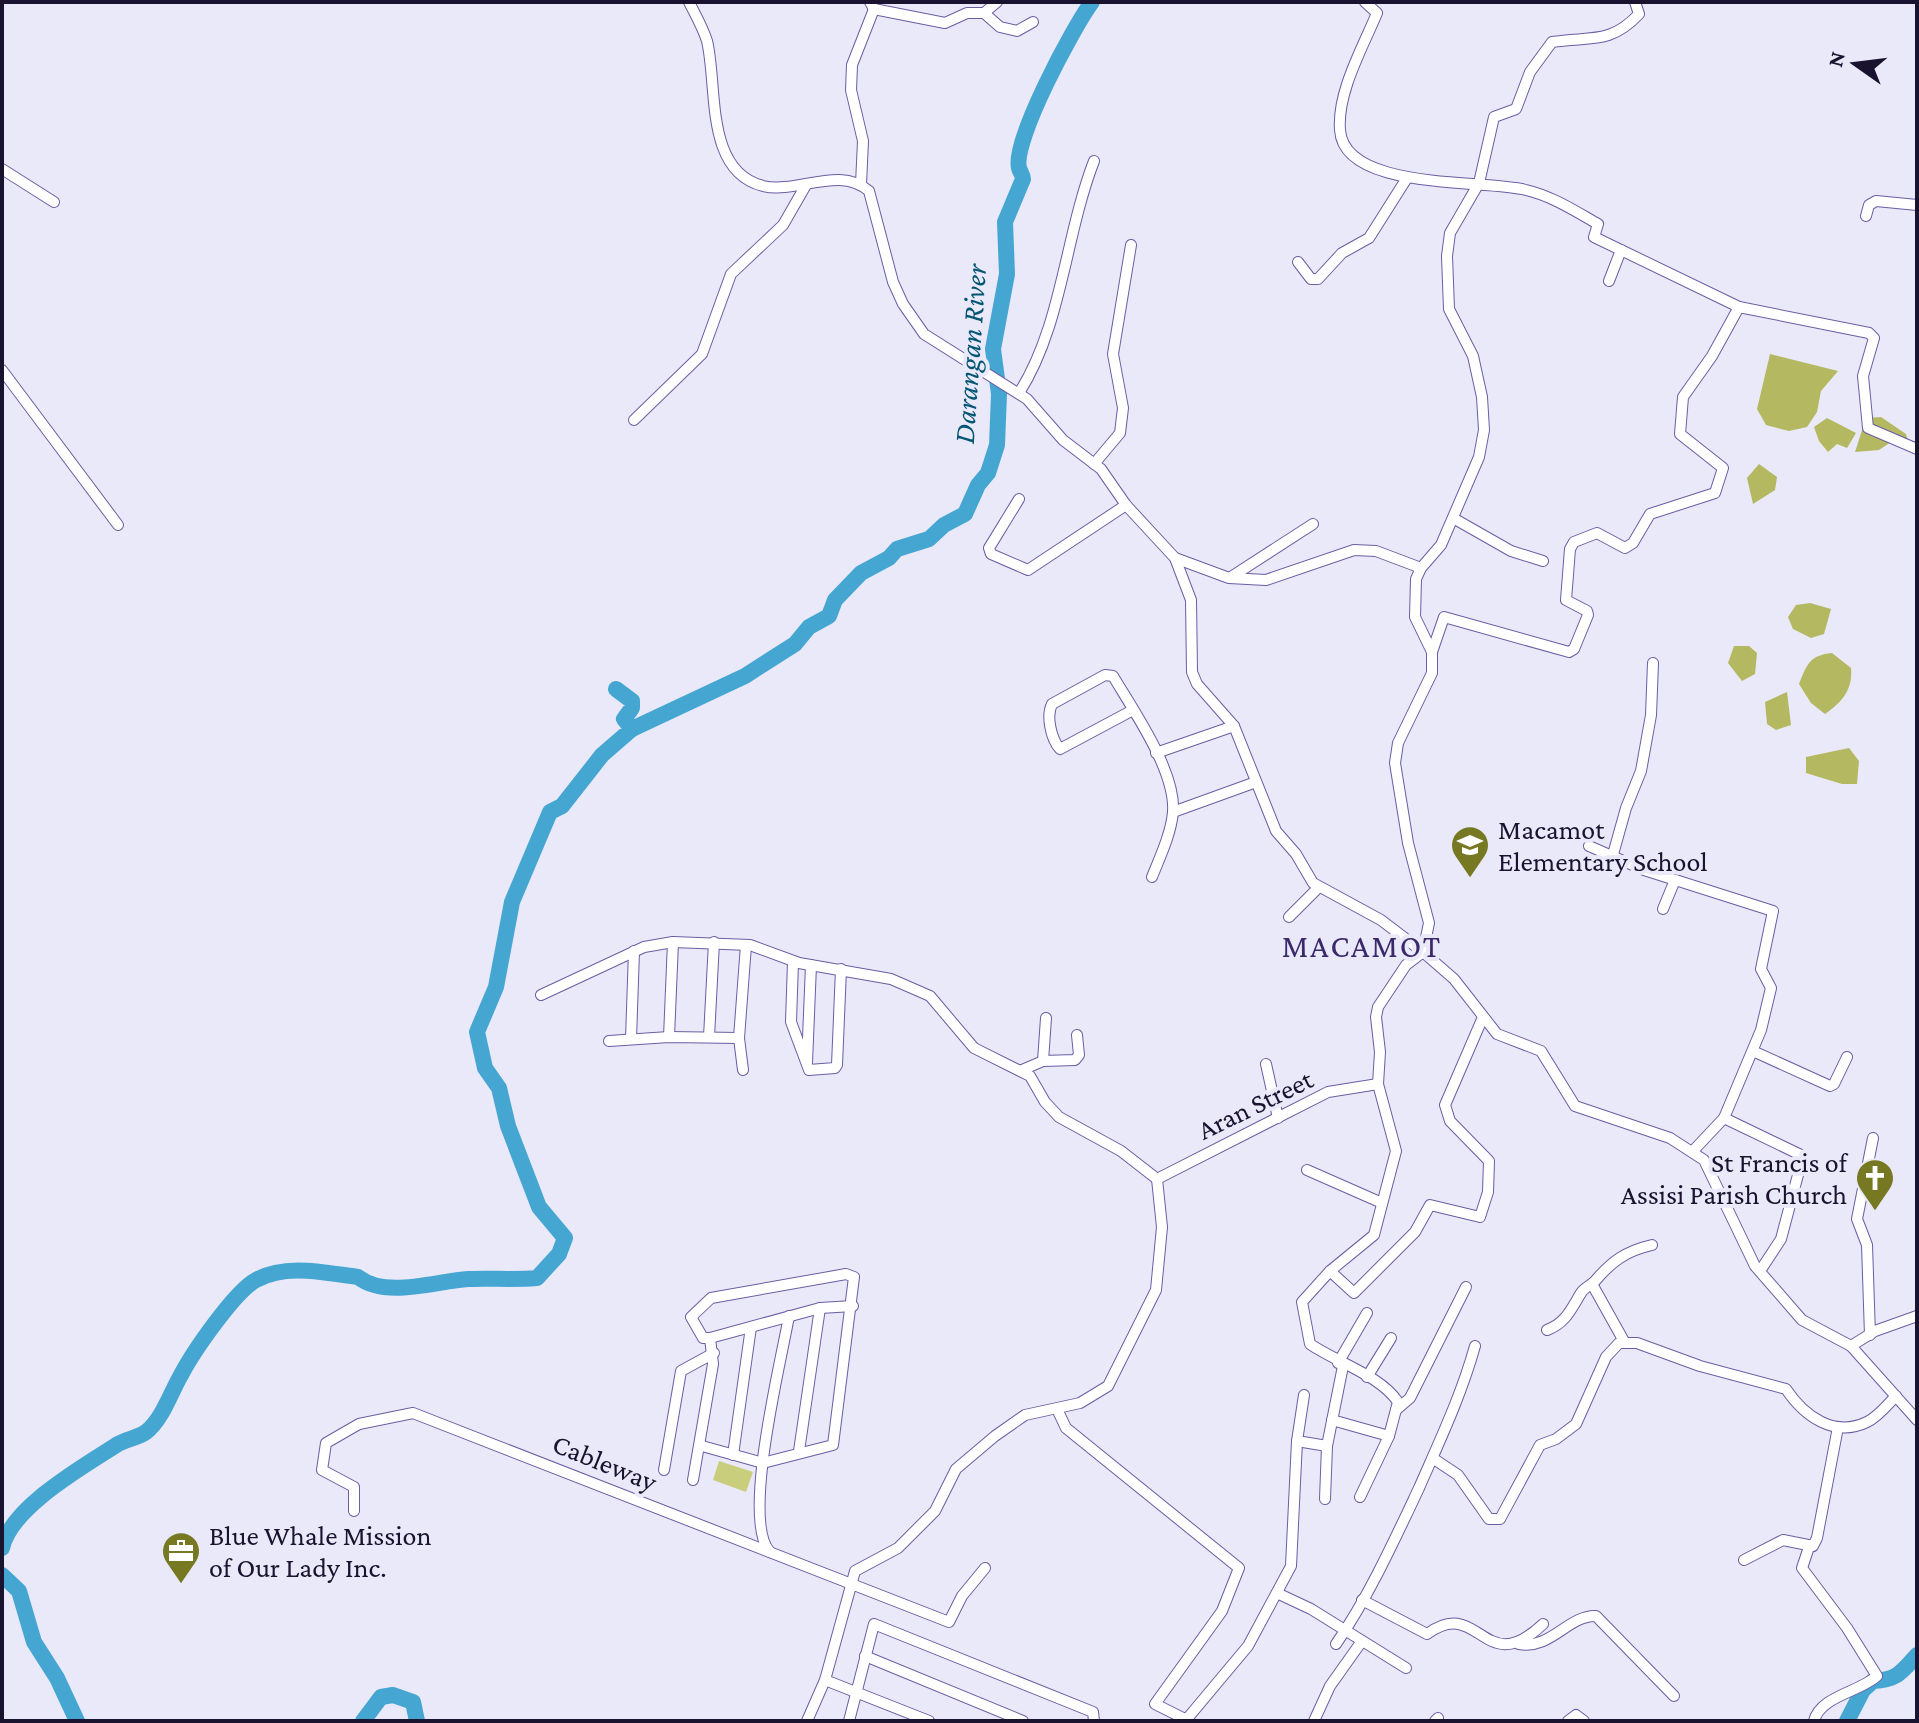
<svg xmlns="http://www.w3.org/2000/svg" width="1919" height="1723" font-family="'Crimson Pro',serif">
<rect width="100%" height="100%" fill="#eae9f9"/>
<!-- green -->
<polygon fill="#c9ce7d" points="719,1461 753,1472 746,1492 713,1480"/>
<!-- forest -->
<g fill="#b3b861">
<polygon points="1770,354 1838,371 1821,391 1817,412 1807,427 1789,431 1766,425 1757,409"/>
<polygon points="1881,417 1906,434 1910,448 1903,449 1891,442 1879,450 1855,452 1866,418"/>
<polygon points="1827,418 1856,433 1847,448 1837,444 1828,452 1819,441 1814,427"/>
<polygon points="1759,464 1777,477 1775,490 1753,504 1747,478"/>
<polygon points="1810,603 1831,609 1824,634 1811,638 1793,629 1788,617 1796,605"/>
<polygon points="1734,646 1749,646 1757,653 1755,674 1742,681 1728,663"/>
<path d="M1832,653l19,15c2,22 -9,34 -26,46l-14,-11 -12,-19c8,-20 11,-29 33,-31z"/>
<polygon points="1787,692 1791,725 1776,730 1767,724 1765,702"/>
<polygon points="1849,748 1859,761 1857,784 1842,784 1806,773 1806,757"/>
</g>
<g fill="none" stroke-linecap="round" stroke-linejoin="round">
<!-- river -->
<g stroke="#45a6d2" stroke-width="16">
<path d="M632,729l113,-53 50,-32 14,-17 20,-11 6,-16 26,-27 28,-15 8,-9 32,-10 15,-14 21,-11 13,-29 10,-12 9,-28 2,-51 -6,-45 14,-75 -2,-52 18,-43c0,-4 -3,-7 -4,-11 -7,-27 55,-142 73,-166"/>
<path d="M2,1548c9,-41 82,-82 116,-104 8,-5 20,-6 28,-12 16,-12 25,-40 35,-57 12,-23 54,-84 75,-95 30,-17 70,-7 102,-3 28,22 78,4 110,2 23,-1 46,1 69,-1l22,-24 6,-16 -26,-31 -31,-81 -9,-38 -14,-20 -8,-36 19,-45 16,-85 38,-90 12,-6 40,-51 30,-26 -8,-10 8,-11v-7l-16,-12"/>
<polyline points="2,1575 19,1591 34,1642 57,1678 77,1721"/>
<polyline points="363,1721 381,1697 393,1695 413,1702 417,1721"/>
<path d="M1847,1721l16,-31 10,-9c24,-1 29,-9 44,-26"/>
</g>
<!-- minor casing -->
<g stroke="#6b5da3" stroke-width="12">
<g id="minor">
<path d="M689,2c6,12 14,26 18,39 11,45 -3,130 56,145 35,8 76,-21 106,5l24,91 10,22 21,30 103,65 36,41 38,29 25,36 49,53 16,42 1,72 5,12 37,42 42,105 20,23 17,29 68,37 42,32 31,27 43,55 44,17 34,55 95,32 34,22 51,106 47,54 49,26 66,74"/>
<polyline points="870,2 874,9 884,11 945,23 967,13 984,13 1000,27 1017,31 1033,22"/>
<path d="M1365,2l12,11c-14,34 -40,79 -37,117 4,61 143,49 186,60 26,6 49,21 72,34l-4,13 145,70 130,26 5,5 -11,38 5,52 49,21"/>
<polyline points="984,13 997,2"/>
<polyline points="2,169 54,202"/>
<polyline points="861,184 863,141 851,90 852,65 874,9"/>
<polyline points="1866,216 1869,205 1876,201 1917,205"/>
<polyline points="1298,262 1311,279 1318,279 1342,253 1369,238 1407,178"/>
<polyline points="1609,281 1621,250"/>
<polyline points="2,370 118,525"/>
<path d="M1019,393c43,-67 46,-157 75,-232"/>
<polyline points="634,420 702,354 731,274 783,225 806,185"/>
<polyline points="1094,464 1120,433 1123,408 1113,354 1131,245"/>
<polyline points="1019,499 989,548 991,554 1028,570 1126,505"/>
<polyline points="1453,518 1511,551 1543,561"/>
<polyline points="1175,558 1229,578 1266,580 1354,550 1376,551 1421,568"/>
<polyline points="1231,577 1313,524"/>
<polyline points="1432,652 1444,617 1569,652 1574,649 1588,615 1587,611 1566,600 1570,549 1574,542 1597,533 1625,548 1633,543 1650,514 1715,493 1723,468 1680,434 1683,397 1712,356 1739,307"/>
<path d="M1133,710l-73,39c-9,-10 -14,-33 -8,-45l53,-29 8,1c20,34 63,95 60,136 -2,22 -13,45 -21,65"/>
<polyline points="1156,753 1234,726"/>
<polyline points="1173,812 1256,782"/>
<polyline points="1589,846 1644,870 1773,911 1761,969 1771,988 1761,1030 1724,1118 1803,1156 1781,1239 1760,1271"/>
<polyline points="1612,858 1626,808 1641,771 1651,715 1653,663"/>
<polyline points="1663,909 1675,880"/>
<polyline points="1289,917 1318,888"/>
<path d="M1423,952l6,-29 -21,-80 -13,-80 3,-20 34,-70v-21l-17,-35 1,-38 5,-11 20,-23 38,-88 5,-27 -2,-33 -9,-41 -24,-47 -2,-53 3,-23 29,-50 15,-66 22,-8 14,-37 22,-30c38,-6 58,3 87,-28l-4,-12"/>
<polyline points="793,962 791,1022 809,1070 835,1068 837,1065 841,969"/>
<polyline points="541,995 644,947 673,942 750,945 799,963 891,979 930,996 974,1048 1030,1076 1045,1102 1059,1117 1121,1151 1157,1179"/>
<polyline points="669,1037 673,942"/>
<polyline points="709,1037 714,942"/>
<polyline points="631,1039 634,951"/>
<polyline points="609,1041 669,1037 739,1038"/>
<polyline points="1755,1052 1830,1086 1834,1084 1847,1057"/>
<polyline points="1043,1061 1046,1018"/>
<polyline points="807,1063 811,965"/>
<polyline points="1266,1064 1278,1118"/>
<polyline points="743,1070 739,1038 746,945"/>
<polyline points="1022,1070 1043,1061 1075,1060 1079,1055 1077,1035"/>
<polyline points="1692,1152 1724,1118"/>
<polyline points="1307,1170 1382,1203"/>
<polyline points="1157,1179 1328,1092 1378,1084"/>
<polyline points="1330,1271 1354,1293 1415,1232 1430,1205 1480,1217 1488,1192 1489,1161 1450,1121 1445,1105 1483,1017"/>
<polyline points="1592,1284 1625,1343"/>
<path d="M1547,1330c19,-7 24,-21 34,-37 3,-5 9,-7 14,-12 17,-20 31,-30 57,-36"/>
<polyline points="1870,1335 1867,1245 1857,1219 1873,1138"/>
<polyline points="1851,1346 1875,1331 1917,1316"/>
<polyline points="1338,1363 1367,1313"/>
<polyline points="1367,1377 1391,1338"/>
<polyline points="1057,1409 1066,1428 1239,1568 1222,1611 1155,1704 1189,1721"/>
<polyline points="1396,1410 1410,1398 1466,1287"/>
<polyline points="1332,1420 1389,1436"/>
<polyline points="1297,1441 1327,1446"/>
<polyline points="702,1446 763,1463 833,1445 854,1277 846,1274 711,1298 691,1317 703,1338 710,1338"/>
<polyline points="799,1451 820,1308"/>
<polyline points="733,1455 751,1327"/>
<path d="M1434,1459l24,16 31,44h11l40,-74 16,-6 20,-15 30,-67 13,-14h18l63,23 86,23c18,27 48,49 81,33 11,-5 21,-18 29,-26"/>
<polyline points="664,1470 681,1371 714,1353"/>
<polyline points="693,1480 713,1364 710,1338 820,1308 853,1306"/>
<path d="M1360,1497l29,-61 9,-34c-17,-26 -60,-39 -88,-58l-8,-42 28,-31 44,-36 22,-84 -18,-67 2,-32 -4,-35 2,-10 28,-42 17,-13"/>
<polyline points="1325,1499 1327,1446 1343,1366"/>
<polyline points="354,1511 354,1487 322,1470 326,1443 359,1424 413,1413 949,1622 962,1596 985,1568"/>
<path d="M1809,1547l-7,21 45,60 30,48c-17,16 -57,20 -63,45"/>
<path d="M770,1552c-29,-31 11,-190 19,-236"/>
<polyline points="1744,1560 1783,1540 1813,1546 1817,1538 1838,1427"/>
<polyline points="1279,1594 1311,1609 1406,1668"/>
<path d="M1362,1600l65,34c53,-39 56,47 116,-10"/>
<path d="M1336,1644c33,-48 58,-103 83,-156 21,-48 42,-92 56,-142"/>
<path d="M1519,1644c32,6 49,-29 77,-28l78,80"/>
<polyline points="865,1656 1023,1721"/>
<polyline points="825,1680 929,1721"/>
<polyline points="1186,1720 1248,1646 1291,1566 1297,1441 1304,1395"/>
<polyline points="807,1721 825,1680 855,1571 898,1548 935,1511 956,1469 995,1436 1025,1415 1080,1403 1108,1386 1156,1290 1162,1227 1157,1179"/>
<polyline points="849,1721 874,1624 1093,1712 1094,1721"/>
<polyline points="1314,1721 1330,1686 1362,1641"/>
<polyline points="1435,1721 1438,1718"/>
<polyline points="1568,1721 1576,1715 1584,1721"/>
</g>
</g>
<!-- minor -->
<use href="#minor" stroke="#fff" stroke-width="10"/>
</g>
<!-- icons -->
<defs>
<g id="school-pin" transform="scale(2)"><path d="M0 17L-7.5 6A9.5 9.5 0 1 1 7.5 6Z" fill="#767922" stroke="#eae9f9"/><path d="M0-5L7-2L0 1L-7-2ZM-4 1L0 2.5L4 1V4Q0 6-4 4Z" fill="#fff"/></g>
<g id="church-pin" transform="scale(2)"><path d="M0 17L-7.5 6A9.5 9.5 0 1 1 7.5 6Z" fill="#767922" stroke="#eae9f9"/><path d="M-1.2-6h2.4v3.5h3.3v2.4h-3.3V6h-2.4V-.1h-3.3v-2.4h3.3Z" fill="#fff"/></g>
<g id="office-pin" transform="scale(2)"><path d="M0 17L-7.5 6A9.5 9.5 0 1 1 7.5 6Z" fill="#767922" stroke="#eae9f9"/><path d="M-6-3h4V-5.5h4V-3h4V5H-6ZM-1-4.5V-3h2v-1.5ZM-6 0V1H6V0Z" fill="#fff"/></g>
</defs>
<g fill-rule="evenodd">
<use href="#school-pin" x="1470" y="845"/>
<use href="#church-pin" x="1875" y="1178"/>
<use href="#office-pin" x="181" y="1551"/>
</g>
<g text-anchor="middle" stroke-width="8" stroke-linejoin="round" paint-order="stroke">
<!-- poi labels -->
<g font-size="28" fill="#19132f" stroke="#eae9f9" text-anchor="start">
<text x="1498" y="839">Macamot<tspan x="1498" dy="32">Elementary School</tspan></text>
<text x="1847" y="1172" text-anchor="end">St Francis of<tspan x="1847" dy="32">Assisi Parish Church</tspan></text>
<text x="209" y="1545">Blue Whale Mission<tspan x="209" dy="32">of Our Lady Inc.</tspan></text>
</g>
<!-- street labels -->
<g font-size="28" fill="#19132f" stroke="#eae9f9">
<text transform="translate(1255 1104) rotate(-26)" y="10">Aran Street</text>
<text transform="translate(605 1462) rotate(22)" y="10">Cableway</text>
</g>
<!-- water labels -->
<g font-size="30" font-style="italic" fill="#025573" stroke="#eae9f9">
<text transform="translate(970 354) rotate(-86)" y="10">Darangan River</text>
</g>
<!-- quarter labels -->
<g font-size="32" letter-spacing="2" fill="#3a296b" stroke="#eae9f9">
<text x="1362" y="957">MACAMOT</text>
</g>
</g>
<!-- border -->
<rect width="1919" height="1723" fill="none" stroke="#19132f" stroke-width="8"/>
<!-- north arrow -->
<g transform="translate(1855 64) rotate(284)" stroke="#eae9f9" stroke-width="6" paint-order="stroke">
<path d="M0-6L14 30L0 20L-14 30Z" fill="#19132f"/>
<text y="-12" font-size="22" font-weight="bold" text-anchor="middle" fill="#19132f">N</text>
</g>
</svg>
